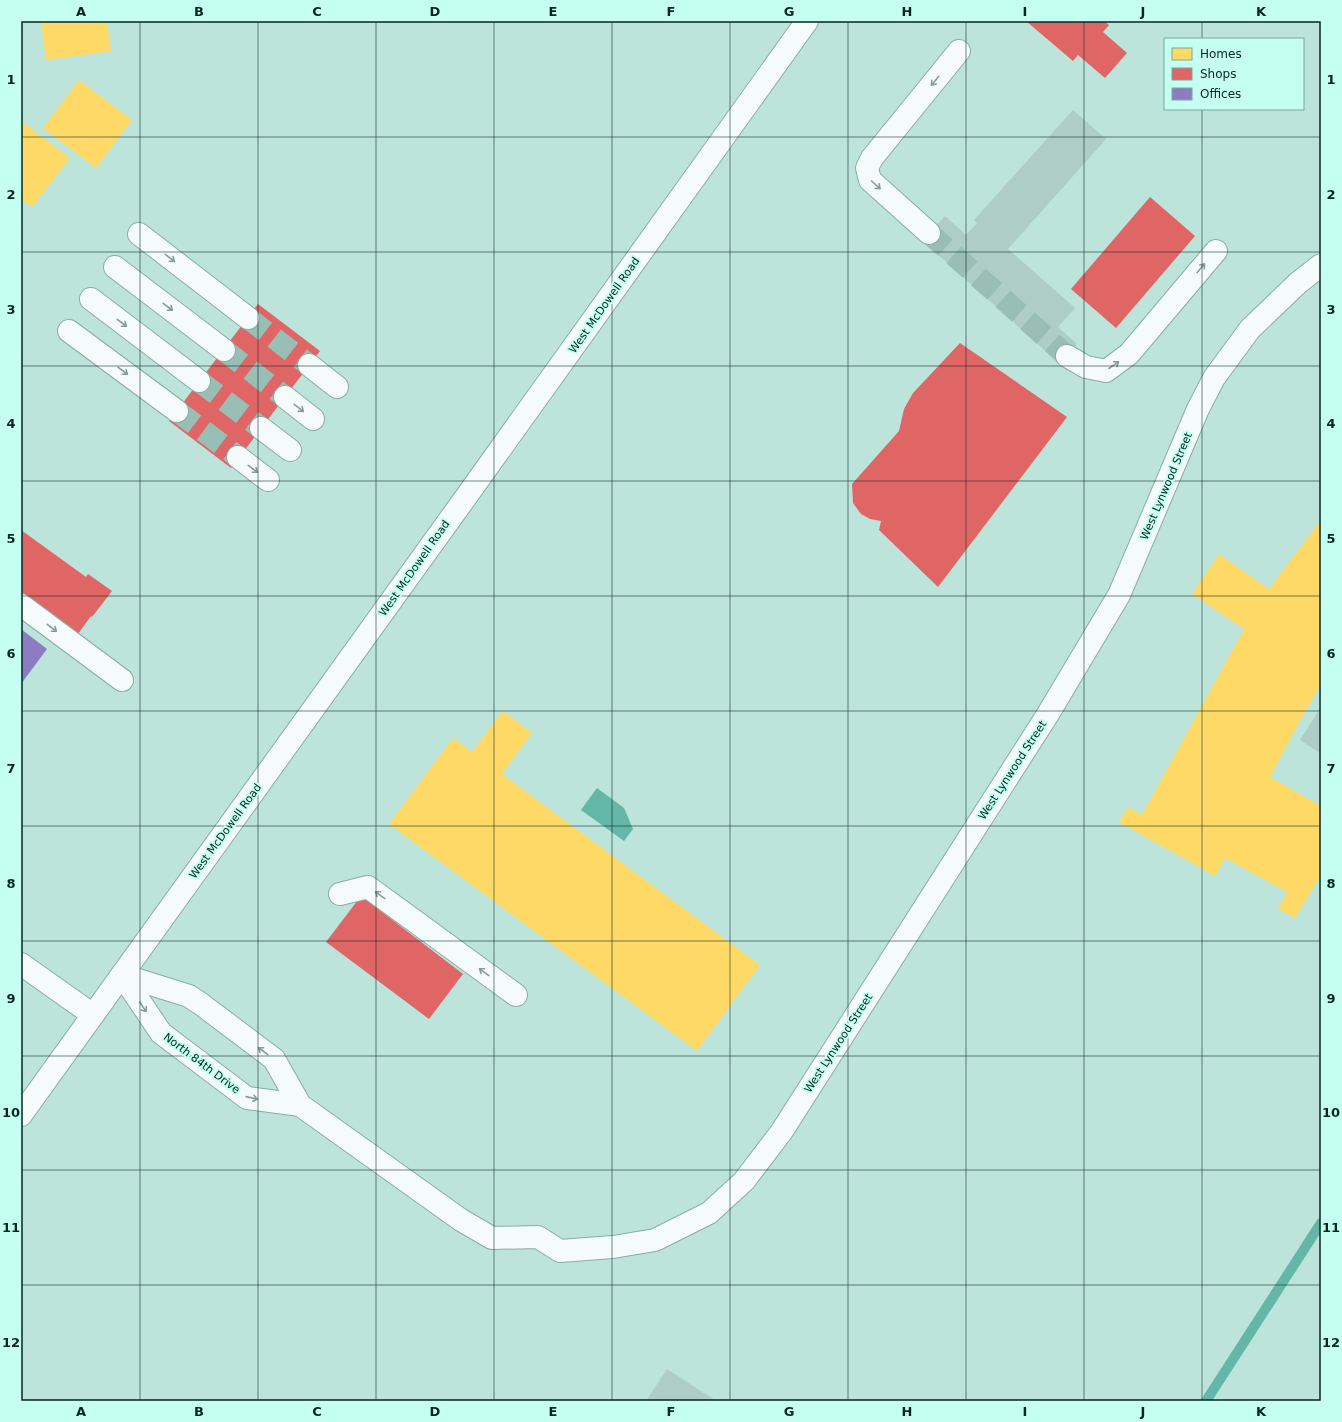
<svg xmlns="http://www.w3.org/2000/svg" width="1342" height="1422" font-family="'DejaVu Sans',sans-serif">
<rect width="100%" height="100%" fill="#bce4db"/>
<!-- water -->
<polygon fill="#64b6a6" points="597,788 624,808 633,829 624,841 581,810"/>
<!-- homes -->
<g fill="#ffd966">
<polygon points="41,21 107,21 111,51 46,60"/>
<polygon points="79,80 132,120 96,168 43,128"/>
<polygon points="21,121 70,158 32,207 21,199"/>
<polygon points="1321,520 1321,684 1302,717 1270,777 1321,806 1321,875 1295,918 1278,909 1287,892 1225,858 1215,876 1119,822 1128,807 1142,815 1244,629 1192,594 1219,554 1269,589"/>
<polygon points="503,711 532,733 502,774 760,965 697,1051 389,824 453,738 472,752"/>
</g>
<!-- shops -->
<g fill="#e06666">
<polygon points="1026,21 1104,21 1109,25 1103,32 1127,53 1105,78 1078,55 1073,61"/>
<polygon points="1150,197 1195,236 1116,328 1071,289"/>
<polygon points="258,304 320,351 231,468 169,421"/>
<polygon points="960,343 1067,417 938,587 879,530 881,521 870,519 861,514 853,503 852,484 899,431 904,409 913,393"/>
<polygon points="21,530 86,577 88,574 112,591 92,617 91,616 78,634 21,592"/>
<polygon points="361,896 463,974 429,1019 326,942"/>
</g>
<!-- offices -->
<polygon fill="#8e7cc3" points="21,629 47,649 21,684"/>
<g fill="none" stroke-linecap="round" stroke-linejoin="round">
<!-- stream -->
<polyline stroke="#64b6a6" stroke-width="10" points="1206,1401 1321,1223"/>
</g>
<!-- building -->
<g fill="#adcdc6">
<polygon points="1073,110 1106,139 1008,249 1075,308 1058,327 1077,344 1060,364 923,241 945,216 966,235 977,223 974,220"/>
<polygon points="1321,707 1321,754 1300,740"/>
<polygon points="667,1369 716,1401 646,1401"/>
</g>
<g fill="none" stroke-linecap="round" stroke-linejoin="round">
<!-- minor-tunnel -->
<g stroke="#98beb6" stroke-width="22" stroke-dasharray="22 11" stroke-linecap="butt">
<polyline points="929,233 1067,356"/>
<polyline points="248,318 309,365"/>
<polyline points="224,350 285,397"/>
<polyline points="199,381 261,428"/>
<polyline points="177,411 238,457"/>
</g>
<!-- minor casing -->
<g stroke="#8caca6" stroke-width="24">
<g id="minor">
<polyline points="929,233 870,180 867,168 872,158 959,51"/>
<polyline points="139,234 248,318"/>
<polyline points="115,267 224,350"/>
<polyline points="91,299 199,381"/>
<polyline points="69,331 177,411"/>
<polyline points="1067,356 1086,367 1106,371 1129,354 1216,251"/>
<polyline points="309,365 337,387"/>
<polyline points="285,397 313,419"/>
<polyline points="261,428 290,450"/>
<polyline points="238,457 268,480"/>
<polyline points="21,605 122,680"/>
<polyline points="340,894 368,887 516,995"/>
<polyline points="21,964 93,1015"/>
<polyline points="122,975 189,996 201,1004 274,1059 300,1105 461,1220 492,1238 538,1237 560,1251 613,1247 655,1240 709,1213 744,1181 782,1131 1048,714 1119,595 1198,409 1214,378 1250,329 1298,283 1321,265"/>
<polyline points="122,975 161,1033 247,1098 300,1105"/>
</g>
</g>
<!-- major casing -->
<g stroke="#8caca6" stroke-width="24">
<path id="major" d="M21,1115c264,-364 524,-729 786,-1094"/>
</g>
<!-- minor -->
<use href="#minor" stroke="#f5fbfa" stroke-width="22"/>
<!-- major -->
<use href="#major" stroke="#f5fbfa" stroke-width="22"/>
</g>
<!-- one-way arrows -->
<defs><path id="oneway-shaft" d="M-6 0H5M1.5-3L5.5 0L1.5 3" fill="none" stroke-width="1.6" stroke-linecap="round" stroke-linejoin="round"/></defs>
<g stroke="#899b98">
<use href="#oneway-shaft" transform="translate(935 81) rotate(129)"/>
<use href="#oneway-shaft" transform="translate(876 185) rotate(42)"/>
<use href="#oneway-shaft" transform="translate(170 258) rotate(38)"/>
<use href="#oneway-shaft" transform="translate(1201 268) rotate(-50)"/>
<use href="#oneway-shaft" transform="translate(168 307) rotate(37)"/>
<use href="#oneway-shaft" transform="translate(122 323) rotate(37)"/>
<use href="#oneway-shaft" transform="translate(1114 365) rotate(-35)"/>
<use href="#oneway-shaft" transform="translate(123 371) rotate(37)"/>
<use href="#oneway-shaft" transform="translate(299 408) rotate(38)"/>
<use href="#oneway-shaft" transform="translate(253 469) rotate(37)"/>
<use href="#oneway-shaft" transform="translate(52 628) rotate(37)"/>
<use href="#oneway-shaft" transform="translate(380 895) rotate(-144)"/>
<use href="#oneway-shaft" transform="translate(484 972) rotate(-144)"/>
<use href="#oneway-shaft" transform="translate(143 1007) rotate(56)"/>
<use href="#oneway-shaft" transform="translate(263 1051) rotate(-143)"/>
<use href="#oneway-shaft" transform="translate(252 1098) rotate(13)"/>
</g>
<!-- grid -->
<path fill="none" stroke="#062620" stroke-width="1" stroke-opacity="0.55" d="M140,21v1380M258,21v1380M376,21v1380M494,21v1380M612,21v1380M730,21v1380M848,21v1380M966,21v1380M1084,21v1380M1202,21v18M1202,109v1292M21,137h1300M21,252h1300M21,366h1300M21,481h1300M21,596h1300M21,711h1300M21,826h1300M21,941h1300M21,1056h1300M21,1170h1300M21,1285h1300"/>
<g text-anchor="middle" stroke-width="4" stroke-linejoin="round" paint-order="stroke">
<!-- street labels -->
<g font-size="11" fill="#062620" stroke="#c5fff1">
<text transform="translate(604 305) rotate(-55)" y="4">West McDowell Road</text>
<text transform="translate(1166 486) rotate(-67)" y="4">West Lynwood Street</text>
<text transform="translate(414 568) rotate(-55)" y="4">West McDowell Road</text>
<text transform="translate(1012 770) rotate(-57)" y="4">West Lynwood Street</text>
<text transform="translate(225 831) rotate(-54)" y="4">West McDowell Road</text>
<text transform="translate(838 1043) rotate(-57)" y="4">West Lynwood Street</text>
<text transform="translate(202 1063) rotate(37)" y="4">North 84th Drive</text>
</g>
</g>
<!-- border -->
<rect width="1342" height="1422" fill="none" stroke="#c5fff1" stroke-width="44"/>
<!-- legend -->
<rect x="1164" y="38" width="140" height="72" fill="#c5fff1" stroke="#79a89d"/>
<rect x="1172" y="48" width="20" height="12" fill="#ffd966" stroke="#79a89d"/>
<text x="1200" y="58" font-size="12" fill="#062620">Homes</text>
<rect x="1172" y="68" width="20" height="12" fill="#e06666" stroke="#79a89d"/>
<text x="1200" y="78" font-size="12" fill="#062620">Shops</text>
<rect x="1172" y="88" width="20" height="12" fill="#8e7cc3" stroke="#79a89d"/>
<text x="1200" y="98" font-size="12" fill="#062620">Offices</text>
<rect x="22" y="22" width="1298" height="1378" fill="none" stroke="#062620" stroke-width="1.5"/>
<g font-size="13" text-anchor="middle" font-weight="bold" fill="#062620">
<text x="81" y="16">A</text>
<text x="199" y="16">B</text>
<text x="317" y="16">C</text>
<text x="435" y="16">D</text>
<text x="553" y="16">E</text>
<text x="671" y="16">F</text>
<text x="789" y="16">G</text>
<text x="907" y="16">H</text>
<text x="1025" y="16">I</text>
<text x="1143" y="16">J</text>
<text x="1261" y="16">K</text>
<text x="11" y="84">1</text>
<text x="1331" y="84">1</text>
<text x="11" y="199">2</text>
<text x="1331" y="199">2</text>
<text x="11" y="314">3</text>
<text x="1331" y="314">3</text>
<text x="11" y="428">4</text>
<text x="1331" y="428">4</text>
<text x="11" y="543">5</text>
<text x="1331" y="543">5</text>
<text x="11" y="658">6</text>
<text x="1331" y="658">6</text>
<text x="11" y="773">7</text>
<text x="1331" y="773">7</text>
<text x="11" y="888">8</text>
<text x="1331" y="888">8</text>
<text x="11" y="1003">9</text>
<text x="1331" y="1003">9</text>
<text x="11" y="1117">10</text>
<text x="1331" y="1117">10</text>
<text x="11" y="1232">11</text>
<text x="1331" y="1232">11</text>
<text x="11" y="1347">12</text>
<text x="1331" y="1347">12</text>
<text x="81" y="1416">A</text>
<text x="199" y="1416">B</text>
<text x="317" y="1416">C</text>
<text x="435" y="1416">D</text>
<text x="553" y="1416">E</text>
<text x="671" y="1416">F</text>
<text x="789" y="1416">G</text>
<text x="907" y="1416">H</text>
<text x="1025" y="1416">I</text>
<text x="1143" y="1416">J</text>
<text x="1261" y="1416">K</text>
</g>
</svg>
